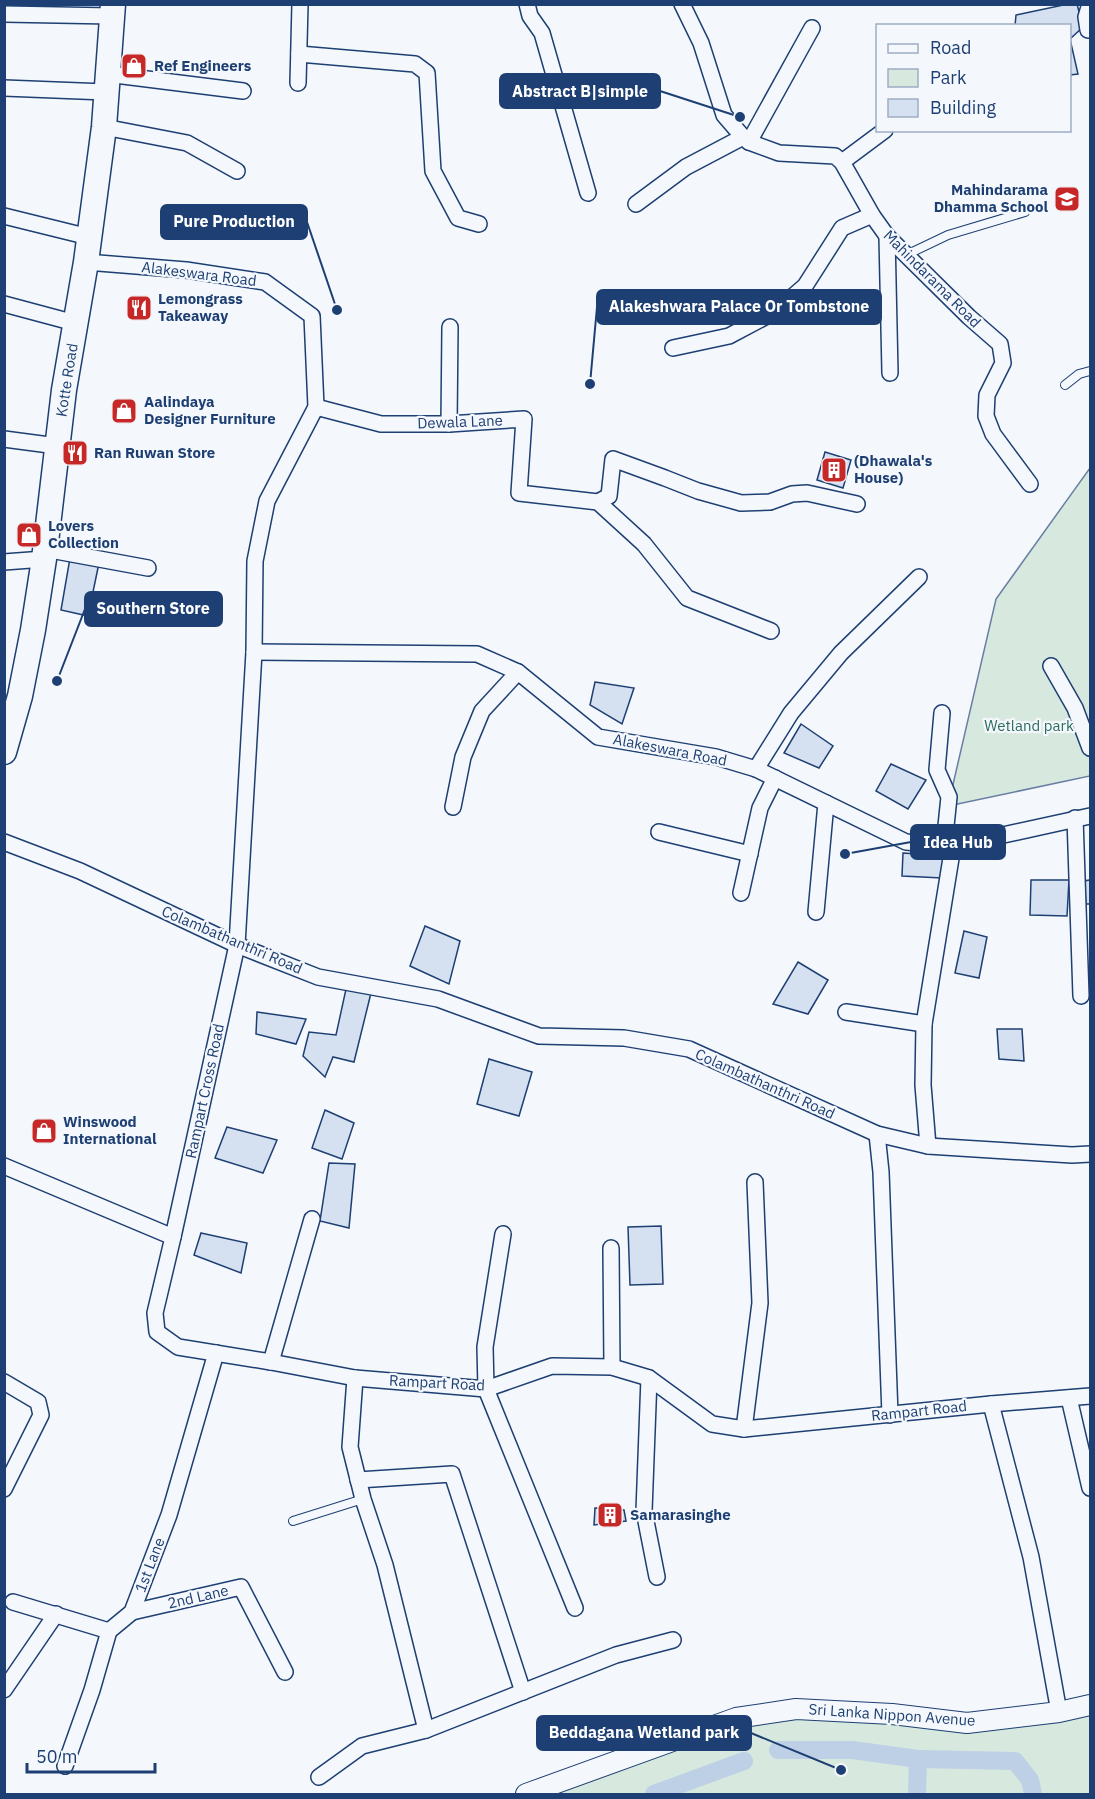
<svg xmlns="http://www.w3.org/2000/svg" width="1095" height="1799" font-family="'IBM Plex Sans',sans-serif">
<rect width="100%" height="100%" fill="#f4f7fb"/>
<!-- green -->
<g fill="#d7e8df" stroke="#687fa3" stroke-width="1.5">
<polygon points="1090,468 1090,776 948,806 996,599"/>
<polygon points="1090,1705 1090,1794 526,1794 796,1709 967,1723"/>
</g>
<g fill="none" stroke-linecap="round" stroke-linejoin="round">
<!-- canal -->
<g stroke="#bed0e5" stroke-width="18">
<polyline points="778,1750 852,1750 918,1759 917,1794"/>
<polyline points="918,1759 1015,1761 1030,1780 1033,1794"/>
<polyline points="654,1794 744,1761"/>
</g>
</g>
<!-- building -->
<g fill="#d5e0f0" stroke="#1d3f73" stroke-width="1.5">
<polygon points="1068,4 1077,4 1083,27 1070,39 1078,74 1070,75 1070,26 1015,26 1016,15"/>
<polygon points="825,452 851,460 843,488 817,480"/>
<polygon points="70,558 99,563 88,616 61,610"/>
<polygon points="595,682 634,688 622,724 590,705"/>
<polygon points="801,724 833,746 819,768 784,753"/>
<polygon points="891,764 926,780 908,809 876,791"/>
<polygon points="903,853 945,856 942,878 902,876"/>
<polygon points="1031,880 1069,880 1067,916 1030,915"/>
<polygon points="1090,880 1090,904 1086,904 1084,881"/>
<polygon points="425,926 460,941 449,984 410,966"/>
<polygon points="964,931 987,937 979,978 955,973"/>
<polygon points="798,962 828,980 808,1014 773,1004"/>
<polygon points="346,989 371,993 354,1062 333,1057 325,1077 303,1056 309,1032 336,1035"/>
<polygon points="257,1012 306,1019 296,1044 256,1034"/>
<polygon points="997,1029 1022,1029 1024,1061 999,1059"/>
<polygon points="489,1059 532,1072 519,1116 477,1104"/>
<polygon points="325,1110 354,1123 342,1159 312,1148"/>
<polygon points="227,1127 277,1140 263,1173 215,1158"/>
<polygon points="329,1163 355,1164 349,1228 320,1221"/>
<polygon points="661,1226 663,1284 630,1285 628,1227"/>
<polygon points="201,1233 247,1243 241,1273 194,1255"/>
<polygon points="595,1508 624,1510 626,1521 594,1525"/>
</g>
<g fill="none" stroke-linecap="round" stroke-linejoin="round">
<!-- service casing -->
<g stroke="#1d3f73" stroke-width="10">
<g id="service">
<polyline points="906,255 948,235 1025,212"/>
<polyline points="1065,385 1079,374 1090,371"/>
<polyline points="293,1521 363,1499"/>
</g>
</g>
<!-- minor casing -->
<g stroke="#1d3f73" stroke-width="18">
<g id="minor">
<polyline points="527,4 530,16 542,33 588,193"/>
<polyline points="682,4 701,43 724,115 743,137 749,142 779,153 835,156 842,162 872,215 887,236 969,317 1000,344 1003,363 987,395 986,416 993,434 1030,484"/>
<polyline points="4,14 112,16"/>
<polyline points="1088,30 1086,17 1090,4"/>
<polyline points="299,54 415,64 427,73 433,171 458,218 479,224"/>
<polyline points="107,74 243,91"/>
<polyline points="298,83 300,4"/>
<polyline points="4,88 106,92"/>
<polyline points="104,127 187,143 237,171"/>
<polyline points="749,142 812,28"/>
<polyline points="842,162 885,130"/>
<polyline points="636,204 686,167 743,137"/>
<polyline points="4,216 89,237"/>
<polyline points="887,236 890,373"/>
<polyline points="86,262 186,270 265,282 312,316 316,407 267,501 255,561 254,652 237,945 173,1237"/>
<polyline points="4,304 75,323"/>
<polyline points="673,348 729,336 776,311 805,286 842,228 872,215"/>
<polyline points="316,407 381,424 449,424 524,419 519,493 598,502 644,544 687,598 771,631"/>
<polyline points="449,424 450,327"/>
<polyline points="4,439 57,446"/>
<polyline points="598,502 609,496 613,459 665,478 698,491 741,503 770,502 792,494 807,493 857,504"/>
<polyline points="45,549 148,568"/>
<polyline points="4,562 44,559"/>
<polyline points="254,652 477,654 518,672 598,737 716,757 756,769 906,842 953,846 1090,816"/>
<polyline points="1051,666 1075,708 1090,748"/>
<polyline points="942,713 937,770 949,797 944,845"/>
<polyline points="756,769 791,713 841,653 919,577"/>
<polyline points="453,807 463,757 482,711 518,672"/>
<polyline points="1075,818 1081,996"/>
<polyline points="659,832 750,854"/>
<polyline points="4,842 80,871 237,945 318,977 438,999 539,1036 624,1038 689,1049 877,1134 928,1146 1072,1155 1090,1154"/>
<polyline points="741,893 760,808 775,778"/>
<polyline points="816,912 826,803"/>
<polyline points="846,1012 924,1024"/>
<polyline points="877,1134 881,1172 890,1415"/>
<polyline points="928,1146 923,1085 924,1024 953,846"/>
<polyline points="4,1166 173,1237 155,1313 157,1332 178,1347 271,1362 355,1378 486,1389 552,1366 612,1367 649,1378 712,1424 744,1429 991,1404 1090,1396"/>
<polyline points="503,1234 485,1347 486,1389 575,1608"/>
<polyline points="611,1248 612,1367"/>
<polyline points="271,1362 312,1219"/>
<polyline points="355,1378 350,1447 363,1499 385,1565 426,1730"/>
<polyline points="649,1378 644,1511 657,1577"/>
<polyline points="4,1382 38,1402 41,1415 4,1489"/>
<polyline points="1069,1398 1090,1488"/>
<polyline points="991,1404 1031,1557 1059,1712"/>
<polyline points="744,1429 760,1303 755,1182"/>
<polyline points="358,1480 452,1474 523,1692"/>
<polyline points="13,1602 109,1631"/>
<polyline points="132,1612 241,1587 285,1672"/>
<polyline points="4,1690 56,1614"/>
<polyline points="65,1766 92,1690 109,1631 132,1612 169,1515 216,1353"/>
<polyline points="319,1777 362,1746 426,1730 616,1655 673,1640"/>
</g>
</g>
<!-- tertiary casing -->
<g stroke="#1d3f73" stroke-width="22">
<polyline id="tertiary" points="526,1794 736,1718 796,1709 892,1714 967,1723 1059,1712 1090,1705"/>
</g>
<!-- primary casing -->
<g stroke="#1d3f73" stroke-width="27">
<polyline id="primary" points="4,752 20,696 33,630 44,559 64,390 86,262 104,127 113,4"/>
</g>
<!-- service -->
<use href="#service" stroke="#f4f7fb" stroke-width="8"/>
<!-- minor -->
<use href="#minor" stroke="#f4f7fb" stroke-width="15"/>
<!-- tertiary -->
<use href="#tertiary" stroke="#f4f7fb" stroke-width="20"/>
<!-- primary -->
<use href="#primary" stroke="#f4f7fb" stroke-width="24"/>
</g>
<!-- icons -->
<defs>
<g id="shop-square" transform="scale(1.35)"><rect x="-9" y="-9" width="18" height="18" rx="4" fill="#c62828" stroke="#f4f7fb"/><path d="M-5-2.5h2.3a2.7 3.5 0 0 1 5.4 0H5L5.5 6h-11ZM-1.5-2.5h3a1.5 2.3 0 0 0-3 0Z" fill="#fff"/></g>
<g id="school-square" transform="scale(1.35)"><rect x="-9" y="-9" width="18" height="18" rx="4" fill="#c62828" stroke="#f4f7fb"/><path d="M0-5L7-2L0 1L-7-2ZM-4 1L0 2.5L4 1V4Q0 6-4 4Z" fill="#fff"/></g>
<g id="restaurant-square" transform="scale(1.35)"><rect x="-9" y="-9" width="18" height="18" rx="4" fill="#c62828" stroke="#f4f7fb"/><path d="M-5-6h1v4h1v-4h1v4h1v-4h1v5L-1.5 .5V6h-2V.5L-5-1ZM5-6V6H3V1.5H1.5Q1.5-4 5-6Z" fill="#fff"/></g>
<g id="building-square" transform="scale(1.35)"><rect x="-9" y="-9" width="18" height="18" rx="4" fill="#c62828" stroke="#f4f7fb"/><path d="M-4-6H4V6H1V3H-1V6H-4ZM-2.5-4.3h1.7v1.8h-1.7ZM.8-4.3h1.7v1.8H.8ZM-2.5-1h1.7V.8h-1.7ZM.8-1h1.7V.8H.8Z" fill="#fff"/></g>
</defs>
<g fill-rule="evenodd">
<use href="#shop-square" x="134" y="66"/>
<use href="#school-square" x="1067" y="199"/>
<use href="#restaurant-square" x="139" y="308"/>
<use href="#shop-square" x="124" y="411"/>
<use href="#restaurant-square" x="75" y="453"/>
<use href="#building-square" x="834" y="470"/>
<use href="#shop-square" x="29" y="535"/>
<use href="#shop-square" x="44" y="1131"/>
<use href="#building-square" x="610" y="1515"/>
</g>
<g text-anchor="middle" stroke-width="4.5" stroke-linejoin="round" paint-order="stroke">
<!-- poi labels -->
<g font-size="15" font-weight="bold" fill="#1d3f73" stroke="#f4f7fb" text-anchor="start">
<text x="154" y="71">Ref Engineers</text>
<text x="1048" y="195" text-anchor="end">Mahindarama<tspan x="1048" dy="17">Dhamma School</tspan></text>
<text x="158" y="304">Lemongrass<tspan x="158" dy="17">Takeaway</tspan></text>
<text x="144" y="407">Aalindaya<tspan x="144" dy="17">Designer Furniture</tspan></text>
<text x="94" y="458">Ran Ruwan Store</text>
<text x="854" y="466">(Dhawala's<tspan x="854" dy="17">House)</tspan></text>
<text x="48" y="531">Lovers<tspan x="48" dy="17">Collection</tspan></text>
<text x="63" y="1127">Winswood<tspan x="63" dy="17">International</tspan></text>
<text x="630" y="1520">Samarasinghe</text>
</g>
<!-- street labels -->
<g font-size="15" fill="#1d3f73" stroke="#f4f7fb">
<text transform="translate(199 274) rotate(7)" y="5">Alakeswara Road</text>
<text transform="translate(932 279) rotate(45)" y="5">Mahindarama Road</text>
<text transform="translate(67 380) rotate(-81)" y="5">Kotte Road</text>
<text transform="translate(460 422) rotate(-2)" y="5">Dewala Lane</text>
<text transform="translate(670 750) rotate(11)" y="5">Alakeswara Road</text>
<text transform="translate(232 940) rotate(23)" y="5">Colambathanthri Road</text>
<text transform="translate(765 1084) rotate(24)" y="5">Colambathanthri Road</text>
<text transform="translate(205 1091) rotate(-78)" y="5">Rampart Cross Road</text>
<text transform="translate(437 1383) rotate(3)" y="5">Rampart Road</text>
<text transform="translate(919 1411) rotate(-6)" y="5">Rampart Road</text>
<text transform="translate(150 1565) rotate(-69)" y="5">1st Lane</text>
<text transform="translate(198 1597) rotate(-13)" y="5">2nd Lane</text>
<text transform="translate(892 1715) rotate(4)" y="5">Sri Lanka Nippon Avenue</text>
</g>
<!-- park labels -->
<g font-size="15" fill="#2c6c60" stroke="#f4f7fb">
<text x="1029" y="731">Wetland park</text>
</g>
</g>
<!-- callouts -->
<path fill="none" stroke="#1d3f73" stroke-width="2" d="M740 117L660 91M337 310L307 222M590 384L597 307M57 681L85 609M845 854L911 842M841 1770L751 1733"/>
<g fill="#1d3f73" stroke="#f4f7fb" stroke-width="2">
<circle cx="740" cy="117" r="6"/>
<circle cx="337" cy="310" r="6"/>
<circle cx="590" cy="384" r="6"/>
<circle cx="57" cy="681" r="6"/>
<circle cx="845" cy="854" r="6"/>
<circle cx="841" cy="1770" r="6"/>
</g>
<g fill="#1d3f73" stroke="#1d3f73" stroke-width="2">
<rect x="500" y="74" width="160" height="34" rx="6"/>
<rect x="161" y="205" width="146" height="34" rx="6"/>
<rect x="597" y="290" width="284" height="34" rx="6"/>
<rect x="85" y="592" width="137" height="34" rx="6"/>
<rect x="911" y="825" width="94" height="34" rx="6"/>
<rect x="537" y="1716" width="214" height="34" rx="6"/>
</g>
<g font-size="16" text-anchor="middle" font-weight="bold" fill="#fff">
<text x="580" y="97">Abstract B|simple</text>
<text x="234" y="227">Pure Production</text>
<text x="739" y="312">Alakeshwara Palace Or Tombstone</text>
<text x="153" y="614">Southern Store</text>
<text x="958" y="848">Idea Hub</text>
<text x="644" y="1738">Beddagana Wetland park</text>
</g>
<!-- border -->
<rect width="1095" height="1799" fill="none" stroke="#1d3f73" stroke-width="12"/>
<!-- legend -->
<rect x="876" y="24" width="195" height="108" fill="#f4f7fb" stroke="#9eadc5" stroke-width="1.5"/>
<rect x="888" y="44" width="30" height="9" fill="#f4f7fb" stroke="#9eadc5" stroke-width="1.5"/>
<text x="930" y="54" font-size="18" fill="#1d3f73">Road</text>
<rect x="888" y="69" width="30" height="18" fill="#d7e8df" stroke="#9eadc5" stroke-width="1.5"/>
<text x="930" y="84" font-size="18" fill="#1d3f73">Park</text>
<rect x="888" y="99" width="30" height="18" fill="#d5e0f0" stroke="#9eadc5" stroke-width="1.5"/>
<text x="930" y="114" font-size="18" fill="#1d3f73">Building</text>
<!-- scale -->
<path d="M27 1763v9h128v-9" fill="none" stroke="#1d3f73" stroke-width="3"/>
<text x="36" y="1763" font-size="18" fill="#1d3f73" stroke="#f4f7fb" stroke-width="4.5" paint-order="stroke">50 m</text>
</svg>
